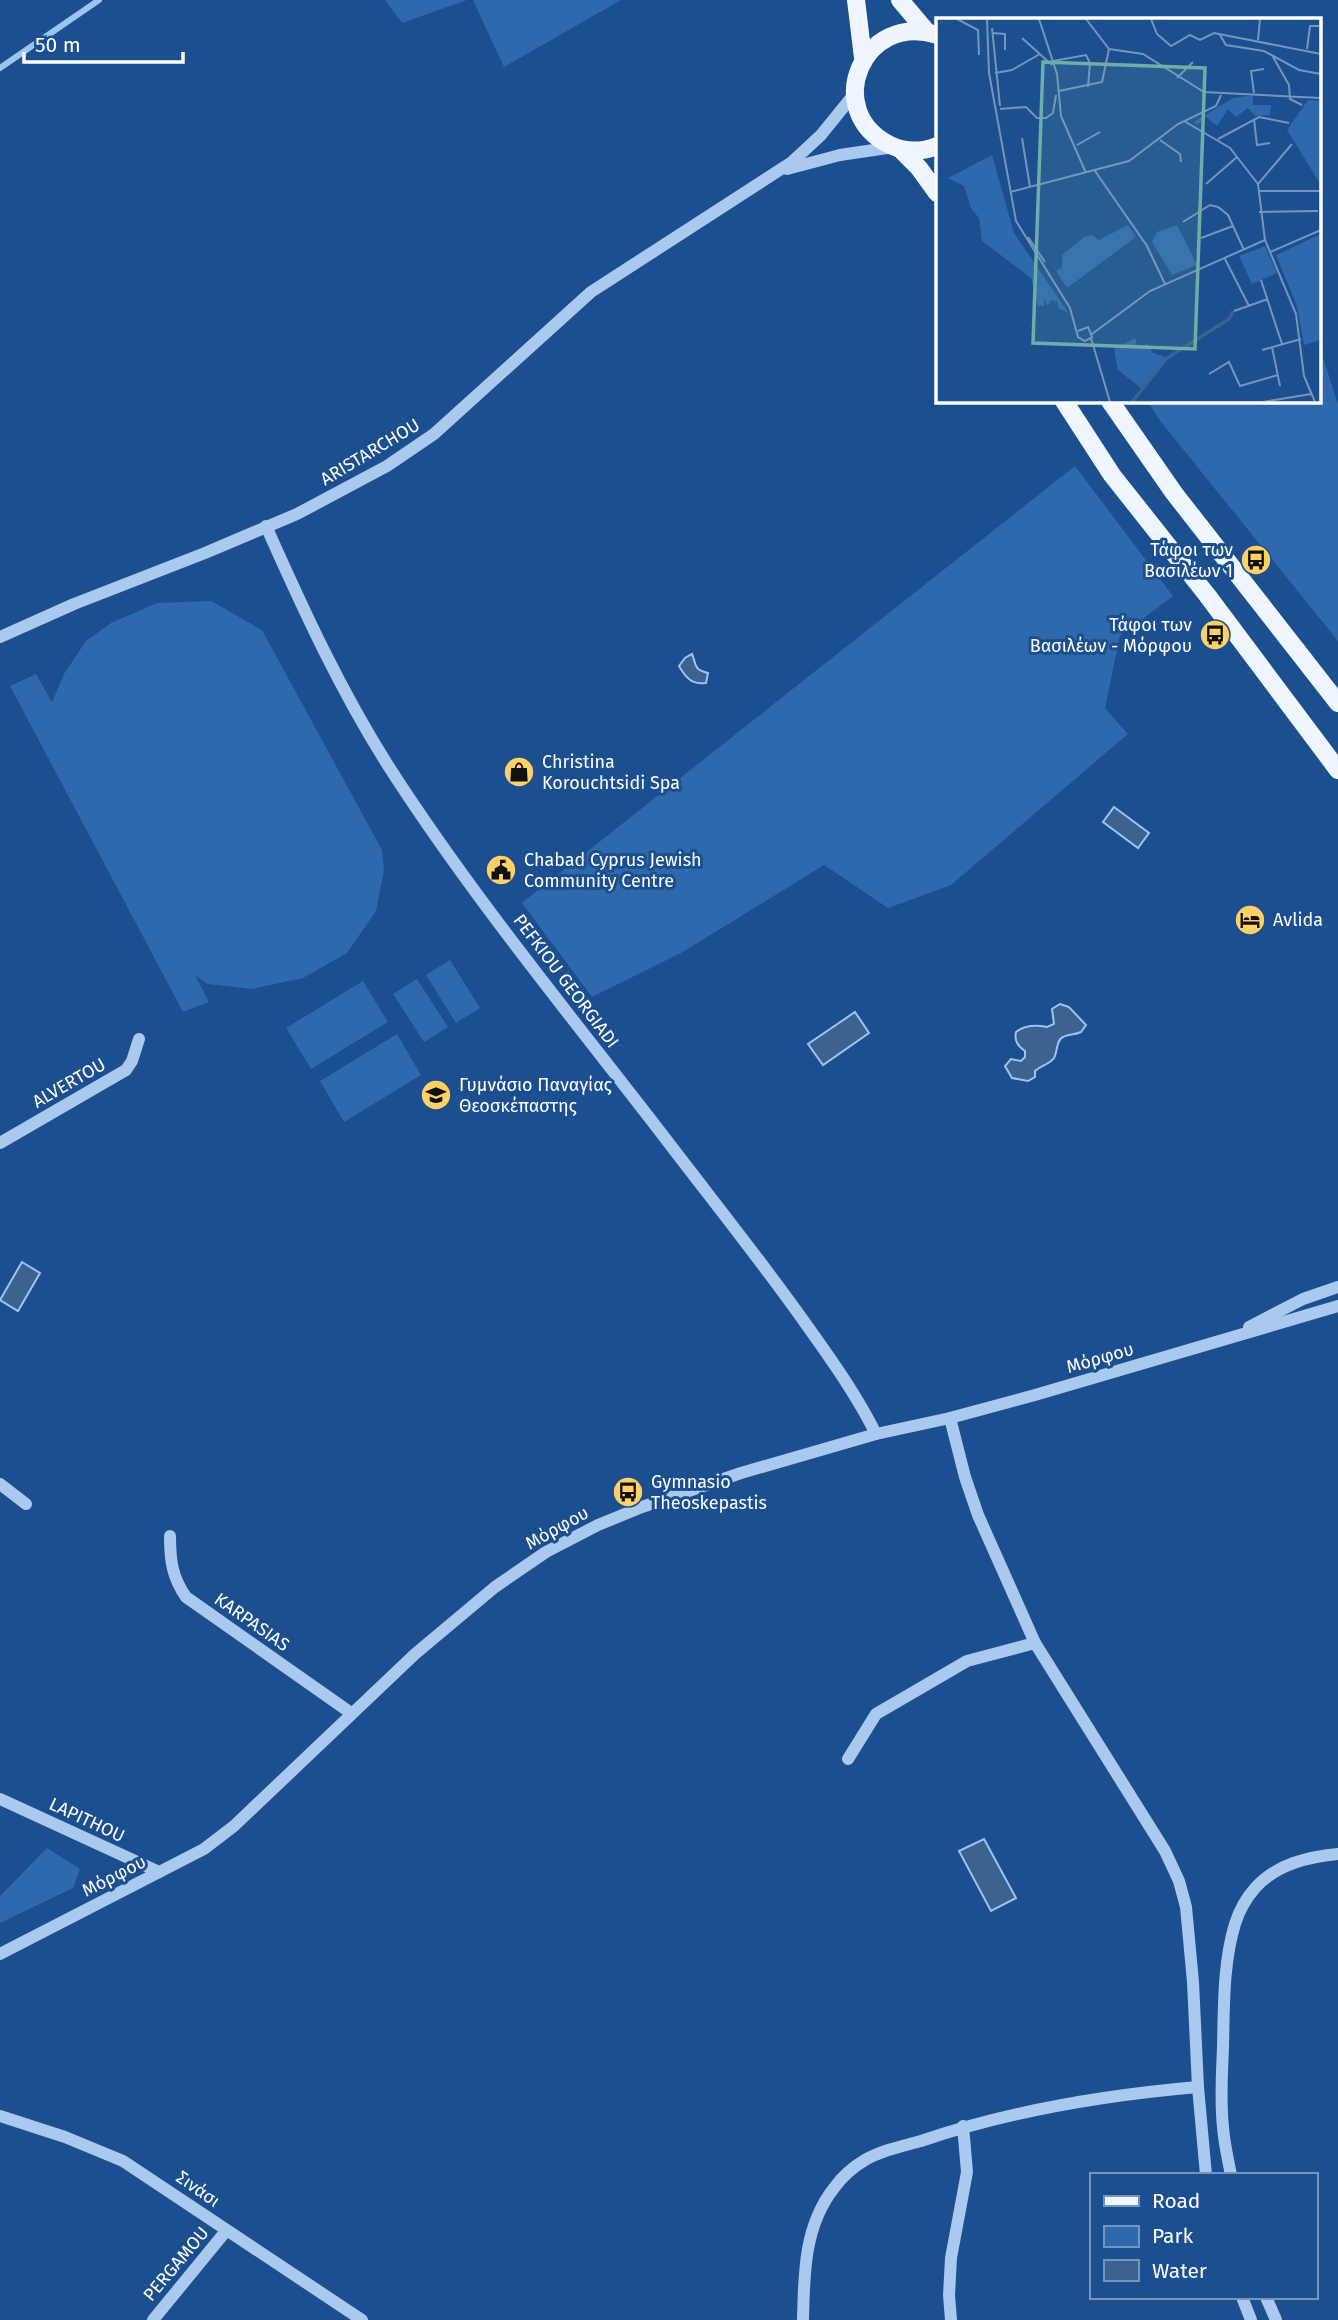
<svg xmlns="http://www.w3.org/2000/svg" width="1338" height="2320" font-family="'Fira Sans',sans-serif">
<rect width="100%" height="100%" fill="#1b4f8f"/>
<!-- green -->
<g fill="#2e69ad">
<polygon points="385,0 467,0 402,23"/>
<polygon points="473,0 621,0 504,67"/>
<polygon points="1319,345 1338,404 1338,641 1161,422 1147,401 1319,401"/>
<polygon points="1075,466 1173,596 1120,636 1105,708 1128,734 951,885 888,908 824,865 681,953 592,997 522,903"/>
<polygon points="211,601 262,630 382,850 384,870 376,911 347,953 303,978 252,989 207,984 195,975 209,1002 183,1012 10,686 36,674 52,702 64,674 86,641 111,623 157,603"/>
<polygon points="450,960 480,1008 456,1023 426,975"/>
<polygon points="417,979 448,1027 424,1042 393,994"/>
<polygon points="363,981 388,1022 311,1069 286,1028"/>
<polygon points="397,1034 421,1075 344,1122 320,1081"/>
<polygon points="47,1848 80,1869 73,1888 0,1923 0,1896"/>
</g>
<!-- water -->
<g fill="#3c6290" stroke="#9cc4f0" stroke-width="2">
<path d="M692,654c5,12 1,15 16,19l-2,10c-14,2 -20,-5 -27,-17l6,-8z"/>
<polygon points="1114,807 1149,833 1138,848 1103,822"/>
<path d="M1060,1004l9,3 17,18 -5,7c-6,3 -13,2 -18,5 -7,3 -5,14 -9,21 -5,7 -13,7 -19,13v6l-7,4 -16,-3 -7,-12 6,-7 10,2 4,-4v-6c-7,-5 -11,-10 -9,-19 9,-7 21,-7 31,-5l7,-3 -2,-15z"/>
<polygon points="855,1012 869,1033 823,1065 808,1044"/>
<polygon points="22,1262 40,1273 18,1311 0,1300"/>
<polygon points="984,1839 1016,1898 991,1911 959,1851"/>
</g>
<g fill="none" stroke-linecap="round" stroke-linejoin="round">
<!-- stream -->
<polyline stroke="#9cc4f0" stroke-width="6" points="0,68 99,0"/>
<!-- minor -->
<g stroke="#a9c9ee" stroke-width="12">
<polyline points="787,169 840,155 894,147"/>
<path d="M266,526c37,83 74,164 123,241 83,129 182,249 276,371 48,63 98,125 143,189 25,35 49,69 68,107"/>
<polyline points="0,637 74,604 205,553 297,514 387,466 434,434 591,292 792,162 821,135 855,93"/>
<polyline points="0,1143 126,1070 132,1061 139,1039"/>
<polyline points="1249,1327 1303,1299 1338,1287"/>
<polyline points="950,1418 965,1477 978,1515 1035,1643 1165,1851 1179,1881 1186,1907 1193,1982 1198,2087 1206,2175"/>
<polyline points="0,1484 26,1504"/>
<path d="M170,1536c0,24 2,41 16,61l165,116"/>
<polyline points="848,1759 876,1714 967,1661 1035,1643"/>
<polyline points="0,1799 159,1872"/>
<polyline points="0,1954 204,1849 234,1826 415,1654 495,1587 546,1552 598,1525 642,1507 741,1473 876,1434 950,1418 1035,1395 1338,1306"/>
<polyline points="0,2116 65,2137 123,2161 362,2320"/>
<path d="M1231,2175c-3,-16 -7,-32 -8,-48 -3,-26 -1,-53 0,-80 1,-40 0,-84 12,-123 4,-13 11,-26 21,-37 21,-23 52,-30 82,-33"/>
<polyline points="1242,2297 1251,2320"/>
<polyline points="1266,2297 1276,2320"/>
<polyline points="153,2320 226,2231"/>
<path d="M803,2320c1,-46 1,-94 31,-132 8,-11 19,-21 31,-28 17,-10 38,-14 56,-19 88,-30 184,-46 277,-54"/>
<polyline points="951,2320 949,2295 951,2258 967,2172 963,2126"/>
</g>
<!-- major -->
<g stroke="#f0f6ff" stroke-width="18">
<polyline points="856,0 863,58"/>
<polyline points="900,0 927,32"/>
<path d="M937,35c-74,-24 -116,76 -47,110 15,7 32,7 47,1"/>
<polyline points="900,149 919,168 937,193"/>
<polyline points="1064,401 1112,475 1207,595 1338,770"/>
<polyline points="1110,401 1174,493 1338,703"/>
</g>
</g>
<!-- icons -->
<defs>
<g id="bus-disc" transform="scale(1.575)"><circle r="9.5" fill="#ffd166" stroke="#1b4f8f"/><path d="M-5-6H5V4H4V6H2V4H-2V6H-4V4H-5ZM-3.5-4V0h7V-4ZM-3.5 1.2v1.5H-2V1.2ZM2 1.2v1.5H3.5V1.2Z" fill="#111"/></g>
<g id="shop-disc" transform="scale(1.575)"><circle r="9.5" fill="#ffd166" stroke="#1b4f8f"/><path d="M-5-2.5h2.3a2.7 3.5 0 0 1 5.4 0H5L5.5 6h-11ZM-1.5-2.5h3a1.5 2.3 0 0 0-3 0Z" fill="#111"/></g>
<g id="civic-disc" transform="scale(1.575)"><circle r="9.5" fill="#ffd166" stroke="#1b4f8f"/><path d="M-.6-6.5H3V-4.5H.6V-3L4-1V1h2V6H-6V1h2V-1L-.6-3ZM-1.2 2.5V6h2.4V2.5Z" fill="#111"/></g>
<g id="hotel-disc" transform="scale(1.575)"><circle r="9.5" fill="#ffd166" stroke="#1b4f8f"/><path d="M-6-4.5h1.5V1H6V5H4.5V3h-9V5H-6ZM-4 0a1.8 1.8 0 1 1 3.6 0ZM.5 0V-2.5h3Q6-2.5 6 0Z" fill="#111"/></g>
<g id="school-disc" transform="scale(1.575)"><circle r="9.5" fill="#ffd166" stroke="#1b4f8f"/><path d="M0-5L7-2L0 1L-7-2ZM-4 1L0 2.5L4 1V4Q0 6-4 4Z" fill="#111"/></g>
</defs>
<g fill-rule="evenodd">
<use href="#bus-disc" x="1256" y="560"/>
<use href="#bus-disc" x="1215" y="635"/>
<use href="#shop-disc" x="519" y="772"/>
<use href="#civic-disc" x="501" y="870"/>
<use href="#hotel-disc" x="1250" y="920"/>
<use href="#school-disc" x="436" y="1095"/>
<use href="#bus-disc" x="628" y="1492"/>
</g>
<g text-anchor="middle" stroke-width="6" stroke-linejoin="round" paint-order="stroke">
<!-- street labels -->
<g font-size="18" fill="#fff" stroke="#1b4f8f">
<text transform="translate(370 452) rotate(-31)" y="6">ARISTARCHOU</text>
<text transform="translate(566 981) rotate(53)" y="6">PEFKIOU GEORGIADI</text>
<text transform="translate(69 1083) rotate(-30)" y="6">ALVERTOU</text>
<text transform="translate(1100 1358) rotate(-16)" y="6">Μόρφου</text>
<text transform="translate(557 1528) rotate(-29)" y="6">Μόρφου</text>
<text transform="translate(252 1622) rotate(35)" y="6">KARPASIAS</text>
<text transform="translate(87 1820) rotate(25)" y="6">LAPITHOU</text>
<text transform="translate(114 1876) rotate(-27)" y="6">Μόρφου</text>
<text transform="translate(198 2189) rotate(35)" y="6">Σινάσι</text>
<text transform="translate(176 2264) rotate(-50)" y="6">PERGAMOU</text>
</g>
<!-- poi labels -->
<g font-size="18" fill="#fff" stroke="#1b4f8f" text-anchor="start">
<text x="1233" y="556" text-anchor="end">Τάφοι των<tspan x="1233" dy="21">Βασιλέων 1</tspan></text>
<text x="1192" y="631" text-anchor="end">Τάφοι των<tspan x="1192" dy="21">Βασιλέων - Μόρφου</tspan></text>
<text x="542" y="768">Christina<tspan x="542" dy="21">Korouchtsidi Spa</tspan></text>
<text x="524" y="866">Chabad Cyprus Jewish<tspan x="524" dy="21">Community Centre</tspan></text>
<text x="1273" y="926">Avlida</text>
<text x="459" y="1091">Γυμνάσιο Παναγίας<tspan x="459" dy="21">Θεοσκέπαστης</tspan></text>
<text x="651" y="1488">Gymnasio<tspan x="651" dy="21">Theoskepastis</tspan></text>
</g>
</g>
<!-- overview -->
<g transform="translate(936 18)">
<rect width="385" height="385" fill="#1b4f8f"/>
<path d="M317,77v10h18l-1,10 -15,1 -7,-8 -12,9 -8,-8 -11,17 -11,-9 -9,8 -3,-3 39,-24zM372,82l13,1v84l-34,-55zM56,137l22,78 56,82 4,8 -3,14 3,-13 -5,-11 -11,-5v-6l-7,-2 -3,6 -4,-7v7h-6l-7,-28 -49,-37 -3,-23 -8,-10 -7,-22 -16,-8zM192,207l8,12 -69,51 -11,-17 6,-4v-12l22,-18 8,-2 7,5zM241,207l20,40 -25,10 -20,-33 5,-10zM385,216v106l-17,5 -7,-39 -21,-51zM329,228l12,27 -25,11 -13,-28zM199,320l3,9 9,-3 6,9 13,4 -25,31 -23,-18 -4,-21z" fill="#2e69ad"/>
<path fill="none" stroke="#3c6290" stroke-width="3.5" d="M196,384l35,-44 62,-39 4,-8"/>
<path fill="none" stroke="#7695bc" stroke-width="2" d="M21,1l21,11 1,25M51,1l2,54 27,148 54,87 8,29 7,4 7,-4 -4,-10 -10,4M103,1l18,55 4,42 25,57M150,1l23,30M215,1l6,15 14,12 19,-11 10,5 14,-7 107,21M56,10l8,78M56,15l13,1v16M284,17l6,10 38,6 35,19 22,4M86,20l30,27M322,22l2,-21M173,31l34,5 61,38 117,6M371,31l3,-23h9M336,37l17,30 1,14 12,6M117,43l33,-6 4,8 -2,24M59,55l17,-3 28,-16M241,60l16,-16M123,73l43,-9 7,-33M318,75l-3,-22 13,-2M64,91l26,-2 11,11h9l7,-5 3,-18M318,101l3,26 13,-2M248,103l46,27 28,36M86,120l8,49M282,121l41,-22 30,6M224,122l20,14 1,8M141,127l23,-13M159,153l52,75 18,38M270,166l31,-27M322,166l7,56 31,74 8,62 11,26M322,166l34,-40M322,173h63M74,174l119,-31 49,-37 38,-18 5,-11M323,194l59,-1M247,204l27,-17 8,2 10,8 16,35M92,219l17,25M265,220l32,-12M334,234l51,-22M289,241l24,47M325,262l21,64M298,293l34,-12M156,316l58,-43 115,-51M155,320l19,64M336,329l8,39M326,332l39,-11M273,356l20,-12 11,24 38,-11M327,384l48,-8"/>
<path fill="#6fada8" fill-opacity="0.15" stroke="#6fada8" stroke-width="3.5" d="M107,44l162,6 -10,281 -162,-6z"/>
<rect width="385" height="385" fill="none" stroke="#fff" stroke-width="3.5"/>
</g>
<!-- legend -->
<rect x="1090" y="2173" width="228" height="126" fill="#1b4f8f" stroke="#7695bc" stroke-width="2"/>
<rect x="1104" y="2196" width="35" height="10" fill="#f0f6ff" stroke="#7695bc" stroke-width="2"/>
<text x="1152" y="2208" font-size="21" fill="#ffffff">Road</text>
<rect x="1104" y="2226" width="35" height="21" fill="#2e69ad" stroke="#7695bc" stroke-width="2"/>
<text x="1152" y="2243" font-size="21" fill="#ffffff">Park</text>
<rect x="1104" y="2260" width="35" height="21" fill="#3c6290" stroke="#7695bc" stroke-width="2"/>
<text x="1152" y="2278" font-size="21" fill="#ffffff">Water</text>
<!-- scale -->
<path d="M24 52v10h159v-10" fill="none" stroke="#ffffff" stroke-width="3.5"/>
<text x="35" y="52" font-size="21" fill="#ffffff" stroke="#1b4f8f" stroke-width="5" paint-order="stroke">50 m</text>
</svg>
